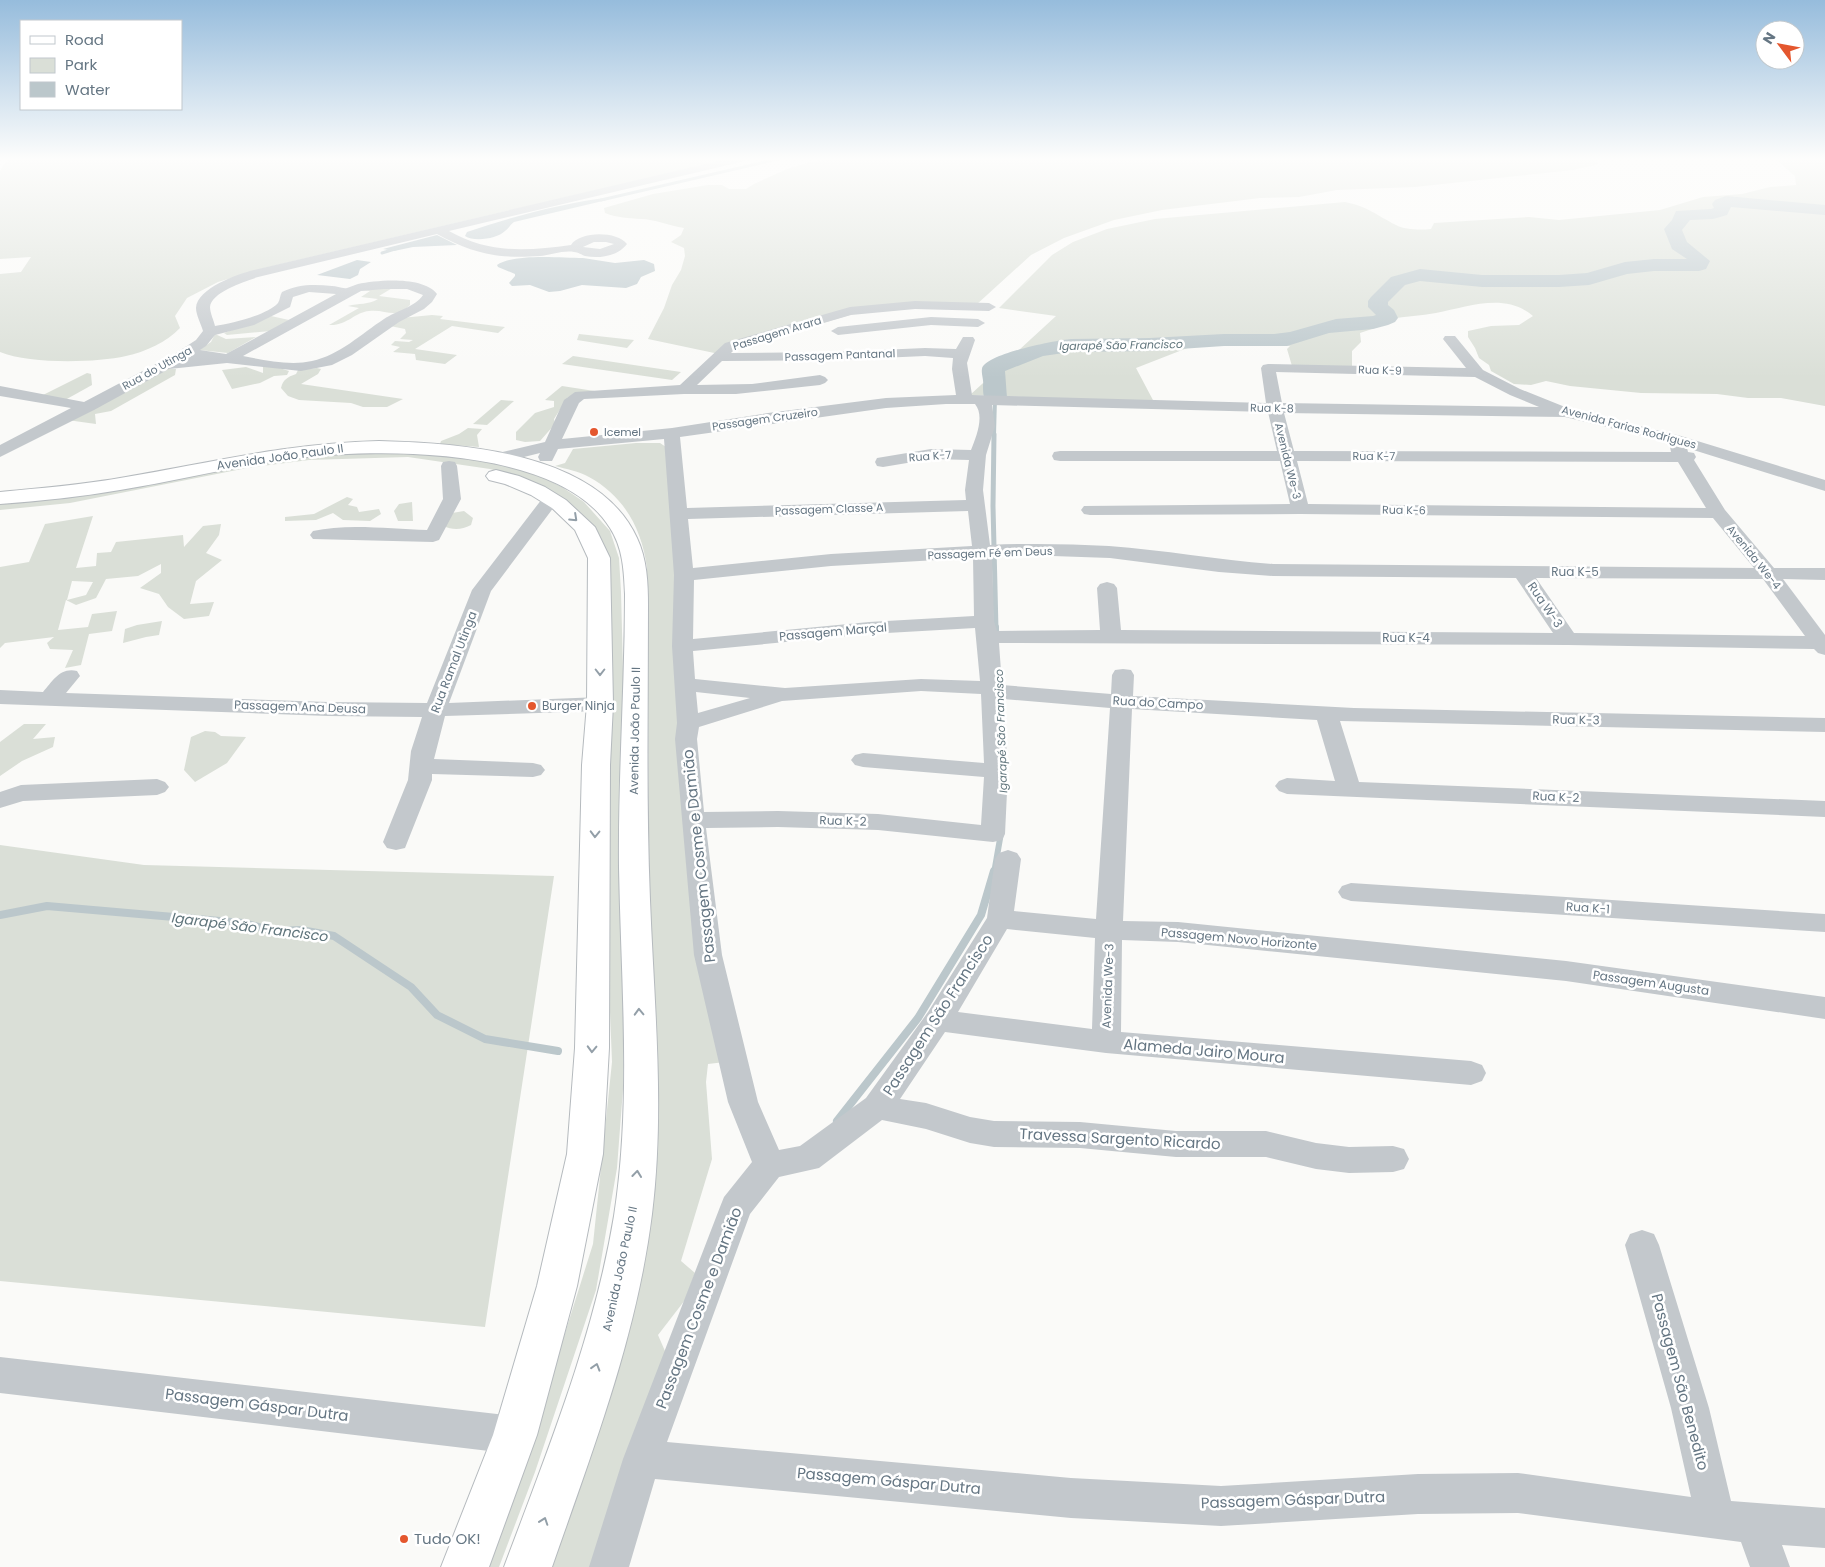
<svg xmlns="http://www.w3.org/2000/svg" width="1825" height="1567" font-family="Poppins,sans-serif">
<rect width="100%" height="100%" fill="#fafaf8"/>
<!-- green -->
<g fill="#dadfd7" fill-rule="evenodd">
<path d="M8,158h725l-469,110 -46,14 -31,16 -12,18 5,12c-13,14 -35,24 -54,28 -31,7 -97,8 -126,-4v-78l21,-2 10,-15 -31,2v-88z"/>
<path d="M833,158h759l7,6 -26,6 -158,17 -78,3 -38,7 -39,1 -98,12 -48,10 -50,18 -33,17 -55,50 -103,3 -154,46 -71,-15 16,-31 8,-23 9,-15 4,-14 -1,-8 -13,-6 10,-7 3,-7c-14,-2 -30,-9 -43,-9 -13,-1 -23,-1 -36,-6l-1,-5 49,-14 55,-9h14l7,4h17l8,-5 33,-15 20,-6z"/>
<path d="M1774,158h51v248l-44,-8h-33l-31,-4 -76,-1 -71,-7 -24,-5 -15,4 -17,-1 -23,-13 -2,-6 -10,-7 -4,-10 -7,-11v-6l23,-5 28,-1 14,-9c-28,-24 -65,-9 -97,-3 -15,3 -30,3 -46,6l-3,5 -27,9 1,9 -9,9v16l-60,-1 -5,-17 3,-3 -61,-6 -33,1 -1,4 -59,23 18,34 -184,-7 86,-79 -57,-8 53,-53 21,-13 34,-13 48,-10 190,-17c24,5 31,13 51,23 9,5 25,5 35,4l3,-6 95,-6 30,3 101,-10 43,-13 39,-3 28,-7 26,-2 -1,-9z"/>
<path d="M394,287l-15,9 31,4v5c-15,15 -23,4 -41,6 -14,1 -22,15 -40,14l30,-17 -11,-2c11,-3 20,-1 30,-7l-17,-2 9,-6 -9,-1z"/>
<polygon points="432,315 443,316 440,319 505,327 498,333 452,326 415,349 457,355 445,364 416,360 415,354 393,352 400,347 391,345 395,341 409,342 413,340 400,339 406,333 405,329 390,326 401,318"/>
<polygon points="271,316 289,320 271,331 227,335 224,333"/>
<polygon points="215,334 226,339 256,337 228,353 199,350 211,342"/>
<polygon points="579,334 634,340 627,348 577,340"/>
<polygon points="573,356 681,372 672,380 562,364"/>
<polygon points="263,366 273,366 289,371 287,375 274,376 260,383 232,389 222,370 246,367 263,373"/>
<path d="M317,368l4,1 -3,5 -17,10 102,15 -16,8h-24l-12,-4 -52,-3 -11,-4 -7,-8c2,-8 6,-11 15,-14l2,-4z"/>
<polygon points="167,369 176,369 175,375 111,411 95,414 96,424 67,420"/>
<polygon points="87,373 91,374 92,385 65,400 41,396"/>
<polygon points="562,386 601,392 568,397 554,419 555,424 540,441 525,442 516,440 516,432 535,413 554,407 554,401 545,400"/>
<polygon points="501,400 514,401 487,425 473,424"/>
<polygon points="468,428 482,429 477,435 479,447 440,444 441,441 459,434"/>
<path d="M636,443h24l9,6 8,175 48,438 -17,2 -2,18 6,77 -31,102 14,12 -10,27 -27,35 10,23 -70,209h-49l82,-270 25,-122 2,-90 -8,-119 -3,-398c-5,-39 -23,-72 -58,-91 -10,-6 -23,-8 -34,-11l10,-3 8,-14z"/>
<polygon points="426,451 504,464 536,474 562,487 584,502 610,531 619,558 621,592 624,709 623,1089 617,1168 596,1290 535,1472 499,1567 486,1567 522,1470 593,1244 612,1062 608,962 610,747 607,558 519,478 490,469 408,457 309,460 247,468 70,503 0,510 0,504 84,495 307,454"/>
<polygon points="347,497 353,499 348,505 357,507 359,512 379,509 381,514 370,521 343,520 333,513 316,520 285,521 285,517 314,514"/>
<polygon points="412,502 413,521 398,521 394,511 399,504"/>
<path d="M464,511l9,7 -2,7c-10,5 -18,5 -28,1l9,-13z"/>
<path d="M93,516l-17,52 20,-2 1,-13 14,-1 5,-10 67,-7 1,12 19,-21 18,-2 -2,11 -13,18 16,7 -26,21 -6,23 24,-2 -5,14 -25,3 -16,-12 -9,-13 -19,-6 21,-15v-9l-23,12 -32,3 -10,19 -20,7 -10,-5 -8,30 30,-3 4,-13 25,-3 -5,20 -23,3 -8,31 -16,3 8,-18 -23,-1 -3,-6 7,-6 -49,6 -5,5v-81l29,-5 16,-38zM72,581l21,1 -7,13 -19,5z"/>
<polygon points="162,621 159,635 146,637 123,643 125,629 137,625"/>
<polygon points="24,724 46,724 33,739 55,737 53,747 22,761 0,776 0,742"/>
<polygon points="205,731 215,732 221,736 246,737 227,763 195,782 184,770 191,737"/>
<polygon points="0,845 144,865 554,876 485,1327 0,1281"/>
</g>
<!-- water -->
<g fill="#bbc7cb">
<path d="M612,197l-5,3 -93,22c-4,3 -5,6 -9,9 -8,8 -31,11 -40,5l2,-4c47,-16 96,-29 145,-35z"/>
<polygon points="437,235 457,245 413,247 394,251 383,249"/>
<path d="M583,258l32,5 29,-3 10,4 1,7 -14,6 -4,7 -11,4 -44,-3 -22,6 -11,1 -19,-7 -18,1 -3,-3 6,-7v-2l-17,-7 -1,-2c18,-12 64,-7 86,-7z"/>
<polygon points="357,260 371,262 360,269 358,275 350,279 317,275"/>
</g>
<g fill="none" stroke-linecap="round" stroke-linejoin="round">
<!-- stream-far4 -->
<g stroke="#bbc7cb" stroke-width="3">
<polyline points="601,200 782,158"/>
<polyline points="382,253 398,248"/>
</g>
<!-- stream-far3 -->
<polyline stroke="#bbc7cb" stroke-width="4" points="994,435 995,398"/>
<!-- stream-far2 -->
<polyline stroke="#bbc7cb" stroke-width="5" points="994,434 993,506 996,629"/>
<!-- stream-far1 -->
<g stroke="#bbc7cb" stroke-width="6">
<polyline points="996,627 996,636"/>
<polyline points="994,873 1001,833"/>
</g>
<!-- stream -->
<g stroke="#bbc7cb" stroke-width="8">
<polyline points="0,915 47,906 243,923 275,931 301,930 334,936 411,987 437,1015 485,1039 558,1051"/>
<polyline points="837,1121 918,1018 981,915 994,871"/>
</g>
<!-- river -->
<path fill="#bbc7cb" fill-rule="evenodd" d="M1726,196l99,9v10l-94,-8 -4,8 -14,4 -23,1 -8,10 5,12 23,19 -4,8 -7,2h-45l-27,3 -38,11 -30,2h-77l-62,-6 -15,4 -17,17v3l6,5 4,8 -3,4 -7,3 -15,4 -44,4 -42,13h-63l-74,5 -79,1 -28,4 -38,15 2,27 -4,5 -8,2 -8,-2c-4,-6 -4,-11 -4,-18 1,-5 -2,-11 -1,-16 2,-15 75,-29 89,-30l79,-1 74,-4h50l16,-2 46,-13 37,-3 3,-1 -8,-8v-6l3,-4 20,-20 29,-8 62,6h77l28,-2 38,-11 29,-3h33l-15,-10 -8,-20 8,-9 4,-9 35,-2 3,-1 -2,-4 3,-4z"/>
<!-- primary casing -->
<g stroke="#b5babe" stroke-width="2">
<g id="primary">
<path d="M379,441c82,2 219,11 258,97 10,21 11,45 11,68 0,98 -2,196 2,294 4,105 15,209 2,314 -15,122 -60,238 -100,353h-48c43,-115 90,-230 110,-351 18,-115 7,-233 5,-348 -1,-92 6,-183 6,-274 -1,-23 -2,-46 -15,-66 -50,-81 -228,-80 -311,-70 -61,7 -119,22 -179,32 -40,7 -80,11 -120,14v-12c40,-4 80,-7 120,-14 89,-15 168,-35 259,-37z"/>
<polygon points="496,470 519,476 545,487 566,500 595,527 610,558 613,704 610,765 609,1048 603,1154 577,1286 537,1435 489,1567 441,1567 493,1435 537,1286 567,1154 575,1048 582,765 587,704 588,558 575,530 552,508 531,495 505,484 489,480 486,476 489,472"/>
</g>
</g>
<!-- minor -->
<g fill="#c3c8cc" fill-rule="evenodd">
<path d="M731,158h19l-5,3 -296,70c40,23 78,20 122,14 9,-14 46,-14 56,-1 -9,12 -27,15 -42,12 -3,-1 -7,-4 -11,-4 -10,-2 -24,3 -34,4 -42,3 -66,-2 -103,-22l-179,43c-12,4 -47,15 -48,30 0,6 4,14 5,19 16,-2 52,-11 63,-23 2,-3 2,-8 4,-11 16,-8 32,-8 50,-6 4,0 11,3 15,2 4,-1 7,-3 11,-4 20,-4 65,-8 79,10l-5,8 -8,7 -25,13 -47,33 -20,10 -31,6 -74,-8 -58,6 -75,41 -94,47v-12l71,-37 -71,-12v-10l84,16 89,-47 23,-15 7,-9c-2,-7 -7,-16 -7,-23 1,-20 42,-34 58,-38zM594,242h12l8,2 -14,5 -17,-2zM384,289h23l16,6c-8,12 -27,16 -39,24 -23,15 -44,36 -72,42 -22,5 -48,-1 -69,-5l118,-65zM309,292l27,2 -110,60 -26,-4 6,-4 9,-11 39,-10 36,-18 3,-10z"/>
<path d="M915,301l74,2 7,4 -7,4 -74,-2 -64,6 -116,34 -4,4 104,-1 90,-4 31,1 7,-12h10l2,3 -8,23 5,32 294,8 -5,-35 2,-3 5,-1 198,4 -23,-29 2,-3h10l28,34 37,19 50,20 111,27 144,44v11l-138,-43 1,4 6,1 2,4 -2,3 31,50 49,58h51v12l-42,-1 42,56v20l-7,-2 -4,-4 -246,-4 -569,-2 3,42 109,9 1,-19 3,-5 8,-1 8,1 3,5 -1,21 221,12 471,10v14l-485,-11 19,61 466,19v16l-538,-23 -8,-3 -4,-5 4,-5 8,-3 48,3 -18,-61 -185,-11 -9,212 55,1 388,39 259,36v22l-259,-38 -388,-39 -56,-2 -1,92 350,29 11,4 4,8 -4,8 -11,4 -365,-32 -161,-21 -45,67 26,4 44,14 24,4 86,1 96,9h90l50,12 33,4 44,-1 11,3 5,10 -5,10 -11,3 -44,1 -33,-4 -50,-12h-90l-96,-9 -86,-1 -24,-4 -44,-14 -44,-9 -63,48 -40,9 -29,37 -83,228 404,36 150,8 197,-12 100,-1 173,24 -20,-89 -46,-163 5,-11 12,-4 12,4 5,11 50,163 22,93 94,7v40l-43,-3 8,22h-40l-9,-25 -223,-29 -100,1 -197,12 -150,-8 -416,-39 -26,88h-40l34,-108 97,-252 4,-10 28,-35 -24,-60 -34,-147 -19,-216 2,-16 -5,-77 2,-71 -10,-136 -106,10 -6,12h-12l-2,-4 2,-4 -40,10 -6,-1 -2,-4 2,-4 51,-12 19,-42 11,-8 105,-7 45,-42 125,-36zM925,356l28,2 -1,11 4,26 -70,3 -118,15 -96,15 -110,11 17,-36 5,-4 100,-5h52l84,-9 5,-2 3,-3 -3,-3 -5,-2 -68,9 -55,1 25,-24 113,-1zM1276,372l199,5 35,18 29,12 -257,-4zM946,404h29c10,12 1,33 -4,46l-40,-1 -54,9 -2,4 2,4 6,1 48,-8 38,1 -4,30 1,10 -279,8 -7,-71 206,-29zM992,405l276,7 9,39h-217l-6,1 -2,4 2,4 6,1h220l10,43 -206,2 -3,4 3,4 6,1 210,-1 413,4 41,50 -481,-4c-55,-4 -109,-14 -164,-18 -39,-2 -79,-3 -119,-1l-7,-55 3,-35 9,-29zM1284,413l281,4 107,26 -2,4 1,5 -377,-1zM1297,461l381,1 28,46 -398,-4zM968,511l4,35 -141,8 -138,14 -5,-49zM1024,555l86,3 109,14 54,4 243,2 37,55 -432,-3 -4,-42 -3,-4 -7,-2 -7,2 -3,4 3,42 -103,1 -3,-10 -2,-65zM973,558l1,58 -105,6 -176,17 1,-59 137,-14zM1536,578l227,1 42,57 -231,-3zM975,628l5,53 -59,-2 -136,9 -90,-9 -2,-28 176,-17zM921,691l60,3 3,69 -121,-10 -8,2 -4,5 4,5 8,2 121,10 -3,48 -103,-11 -100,-3 -74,1 -7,-73 2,-12 83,-26zM696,692l54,6 -52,15zM1003,699l107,9 -14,211 -82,-8 7,-52 -4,-6 -9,-3 -9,3 -4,6 -8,59 -59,94 -62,86 -66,48 -21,4 -21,-48 -36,-147 -16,-127 72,-1 100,3 115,12 9,-2 3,-6 3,-63zM1007,929l88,9 -3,91 -134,-17z"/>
<polygon points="931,317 978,319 985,323 978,327 931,325 838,335 831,331 838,327"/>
<path d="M449,461l6,1 2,4 4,33 -22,41 -6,2 -120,-3 -3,-4 3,-4c34,-8 78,-2 114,-1l16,-31 -2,-33 2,-4z"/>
<path d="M551,494l6,1 3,4 -69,92 -42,112 151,-6 8,2 3,5 -3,5 -8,2 -155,5 -11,43 99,4 8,2 4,5 -4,5 -8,2 -101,-3v6l-27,68 -9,2 -9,-2 -4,-6 25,-62 3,-29 11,-34 -94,-1 -328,-12v-14l43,2c10,-11 17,-25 34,-21l3,5 -14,17 262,9 99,1 45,-113 73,-95z"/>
<polygon points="157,779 165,782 169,787 165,792 157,795 23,801 0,808 0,792 21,785"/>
<polygon points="1351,883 1825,914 1825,932 1351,901 1342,898 1338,892 1342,886"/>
<polygon points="0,1357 515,1416 528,1422 534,1435 528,1448 515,1454 0,1393"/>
</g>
<!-- primary -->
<use href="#primary" fill="#fff" fill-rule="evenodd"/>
</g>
<!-- one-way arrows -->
<defs><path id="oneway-chevron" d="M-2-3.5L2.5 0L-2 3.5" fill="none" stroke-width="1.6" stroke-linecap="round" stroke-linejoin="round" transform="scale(1.25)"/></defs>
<g stroke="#939fa8">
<use href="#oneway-chevron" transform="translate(574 518) rotate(43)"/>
<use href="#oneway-chevron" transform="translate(600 672) rotate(90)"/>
<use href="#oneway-chevron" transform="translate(595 834) rotate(91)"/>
<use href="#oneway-chevron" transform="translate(639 1012) rotate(-92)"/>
<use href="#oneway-chevron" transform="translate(592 1049) rotate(92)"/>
<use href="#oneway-chevron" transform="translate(637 1174) rotate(-84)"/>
<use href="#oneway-chevron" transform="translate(596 1367) rotate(-73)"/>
<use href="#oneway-chevron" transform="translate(544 1521) rotate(-71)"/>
</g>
<!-- sky -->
<linearGradient id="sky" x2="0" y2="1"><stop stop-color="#96bcdc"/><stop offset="0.42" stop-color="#fdfdfc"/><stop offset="1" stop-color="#fdfdfc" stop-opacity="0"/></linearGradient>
<rect width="1825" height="378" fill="url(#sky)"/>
<!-- markers -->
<g fill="#e4572e" stroke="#fff" stroke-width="2">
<circle cx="594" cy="432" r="5"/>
<circle cx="532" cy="706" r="5"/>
<circle cx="404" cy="1539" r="5"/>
</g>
<g text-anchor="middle" stroke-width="5" stroke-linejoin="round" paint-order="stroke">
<!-- far-street labels -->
<g font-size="11" fill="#657683" stroke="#fff">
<text transform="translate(777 333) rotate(-17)" y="4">Passagem Arara</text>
<text transform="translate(840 355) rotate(-2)" y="4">Passagem Pantanal</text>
<text transform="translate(157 368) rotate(-29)" y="4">Rua do Utinga</text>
<text transform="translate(1380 370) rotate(2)" y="4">Rua K-9</text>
<text transform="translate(1272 408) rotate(1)" y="4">Rua K-8</text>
<text transform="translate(765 419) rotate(-8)" y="4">Passagem Cruzeiro</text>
<text transform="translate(1629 427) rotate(15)" y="4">Avenida Farias Rodrigues</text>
<text transform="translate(930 456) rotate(-4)" y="4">Rua K-7</text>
<text x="1374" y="460">Rua K-7</text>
<text transform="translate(1288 461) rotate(76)" y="4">Avenida We-3</text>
<text transform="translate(829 509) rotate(-2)" y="4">Passagem Classe A</text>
<text transform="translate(1404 510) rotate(1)" y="4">Rua K-6</text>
<text transform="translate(990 553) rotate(-2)" y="4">Passagem Fé em Deus</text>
<text transform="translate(1754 557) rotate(51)" y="4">Avenida We-4</text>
</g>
<!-- far-water labels -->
<g font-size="11" font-style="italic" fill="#60757c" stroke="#fff">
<text transform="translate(1121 345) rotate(-1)" y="4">Igarapé São Francisco</text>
<text transform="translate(1001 731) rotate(-92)" y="4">Igarapé São Francisco</text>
</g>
<!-- far-poi labels -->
<g font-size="11" fill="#657683" stroke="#fff" text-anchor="start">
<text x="604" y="436">Icemel</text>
</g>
<!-- street labels -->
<g font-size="12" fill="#657683" stroke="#fff">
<text transform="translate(280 457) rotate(-8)" y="4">Avenida João Paulo II</text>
<text x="1575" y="576">Rua K-5</text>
<text transform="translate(1545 605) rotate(56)" y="4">Rua W-3</text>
<text transform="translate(833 632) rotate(-5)" y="4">Passagem Marçal</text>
<text x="1406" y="642">Rua K-4</text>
<text transform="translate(454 662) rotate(-69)" y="4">Rua Ramal Utinga</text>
<text transform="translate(1158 703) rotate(3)" y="4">Rua do Campo</text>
<text transform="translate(300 707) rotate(2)" y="4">Passagem Ana Deusa</text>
<text transform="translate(1576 720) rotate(1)" y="4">Rua K-3</text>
<text transform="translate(635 731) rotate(-89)" y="4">Avenida João Paulo II</text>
<text transform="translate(1556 797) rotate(3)" y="4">Rua K-2</text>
<text transform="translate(843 821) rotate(2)" y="4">Rua K-2</text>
<text transform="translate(1588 908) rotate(4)" y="4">Rua K-1</text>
<text transform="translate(1239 939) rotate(5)" y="4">Passagem Novo Horizonte</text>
<text transform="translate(1651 983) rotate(8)" y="4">Passagem Augusta</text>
<text transform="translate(1108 986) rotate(-88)" y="4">Avenida We-3</text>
<text transform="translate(620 1269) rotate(-78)" y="4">Avenida João Paulo II</text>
</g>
<!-- poi labels -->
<g font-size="12" fill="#657683" stroke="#fff" text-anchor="start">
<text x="542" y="710">Burger Ninja</text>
</g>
<!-- water labels -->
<g font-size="14" font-style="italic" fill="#60757c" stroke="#fff">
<text transform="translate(250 927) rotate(7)" y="5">Igarapé São Francisco</text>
</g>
<!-- near-street labels -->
<g font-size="15" fill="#657683" stroke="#fff">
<text transform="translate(699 856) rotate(-96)" y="5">Passagem Cosme e Damião</text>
<text transform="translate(938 1015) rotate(-57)" y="5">Passagem São Francisco</text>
<text transform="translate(1204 1051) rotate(5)" y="5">Alameda Jairo Moura</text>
<text transform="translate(1120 1139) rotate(3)" y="5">Travessa Sargento Ricardo</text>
<text transform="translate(699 1308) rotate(-69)" y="5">Passagem Cosme e Damião</text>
<text transform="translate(1680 1382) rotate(75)" y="5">Passagem São Benedito</text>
<text transform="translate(257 1405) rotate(7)" y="5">Passagem Gáspar Dutra</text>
<text transform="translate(889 1481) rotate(5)" y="5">Passagem Gáspar Dutra</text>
<text transform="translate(1293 1500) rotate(-2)" y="5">Passagem Gáspar Dutra</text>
</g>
<!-- near-poi labels -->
<g font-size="15" fill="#657683" stroke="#fff" text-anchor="start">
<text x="414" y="1544">Tudo OK!</text>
</g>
</g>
<!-- legend -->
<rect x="20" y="20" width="162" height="90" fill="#ffffff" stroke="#c1c8cd"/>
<rect x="30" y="36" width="25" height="8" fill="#ffffff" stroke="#c1c8cd"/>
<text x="65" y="45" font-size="15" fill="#657683">Road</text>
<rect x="30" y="58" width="25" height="15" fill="#dadfd7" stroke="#c1c8cd"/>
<text x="65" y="70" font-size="15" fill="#657683">Park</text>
<rect x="30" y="82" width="25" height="15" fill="#bbc7cb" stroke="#c1c8cd"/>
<text x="65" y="95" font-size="15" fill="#657683">Water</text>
<!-- north arrow -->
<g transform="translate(1780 45) rotate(302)"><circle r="24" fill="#ffffff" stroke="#c1c8cd"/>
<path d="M0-4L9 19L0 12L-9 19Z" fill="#e4572e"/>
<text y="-8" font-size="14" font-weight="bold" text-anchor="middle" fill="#657683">N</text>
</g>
</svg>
